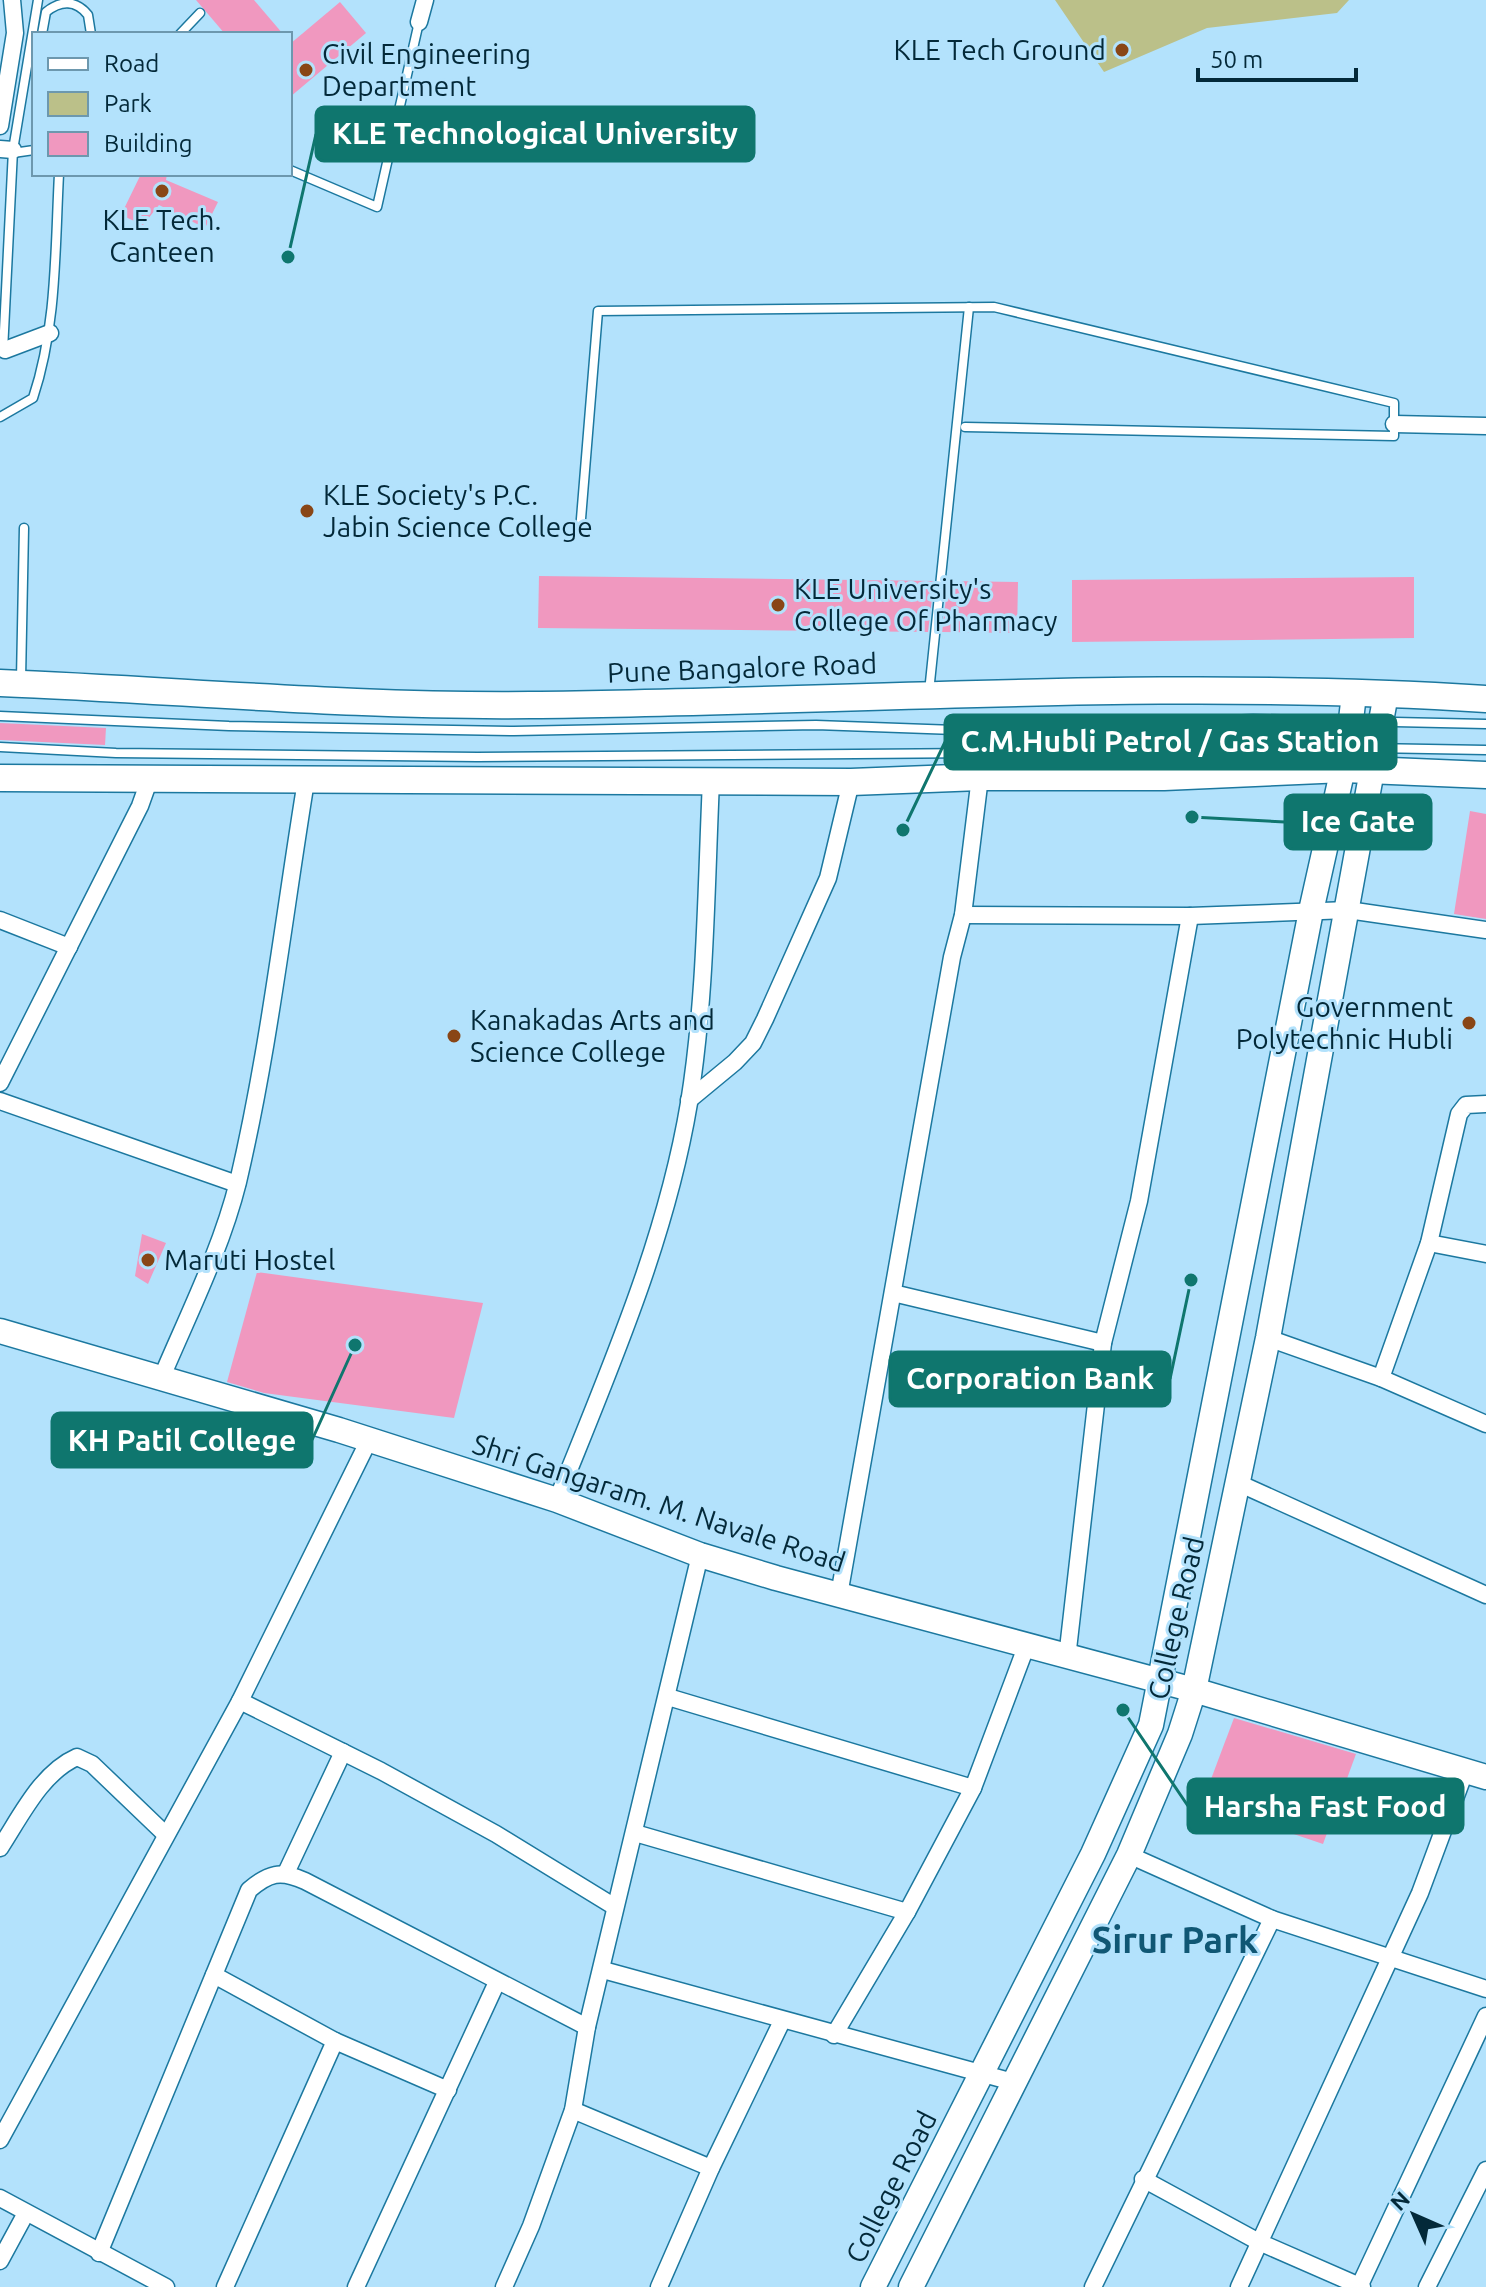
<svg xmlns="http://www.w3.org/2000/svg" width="1486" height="2287" font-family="Ubuntu,sans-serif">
<rect width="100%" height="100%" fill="#b3e2fc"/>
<!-- green -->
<polygon fill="#bbc089" points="1055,0 1349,0 1337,13 1207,28 1104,72"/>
<!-- building -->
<g fill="#f098bf">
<polygon points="196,0 254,0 283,34 225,34"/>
<polygon points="340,2 366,33 290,97 290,44"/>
<polygon points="141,174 167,174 166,180 218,202 205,228 159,205 143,225 121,215"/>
<polygon points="539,576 934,581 928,632 538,628"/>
<polygon points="1414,577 1414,638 1072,642 1072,580"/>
<polygon points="948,581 1018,582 1017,633 942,632"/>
<polygon points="0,723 106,728 105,745 0,740"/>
<polygon points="1470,811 1486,814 1486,919 1454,914"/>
<polygon points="142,1234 166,1243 148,1284 135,1276"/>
<polygon points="257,1272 483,1303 454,1418 264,1393 227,1382"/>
<polygon points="1234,1718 1356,1754 1323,1844 1202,1803"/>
</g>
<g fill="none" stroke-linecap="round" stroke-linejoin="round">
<!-- lane casing -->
<g stroke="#1c789f" stroke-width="11">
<g id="lane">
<path d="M42,34l4,-22c15,-12 30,-12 42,3l3,19"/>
<polyline points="180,34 200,13"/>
<polyline points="13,153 34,150"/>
<polyline points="290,170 377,207 419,22"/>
<polyline points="3,351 13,150 38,0"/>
<path d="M0,417l33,-19c24,-72 22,-149 26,-224"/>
<polyline points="580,531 598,311 994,307 1394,403 1394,436 965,427"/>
<polyline points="21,679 24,528"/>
<polyline points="929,692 969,307"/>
<polyline points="0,716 229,726 514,731 816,725 983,731 1253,719 1486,724"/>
<polyline points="0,747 116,753 477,757 981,753 1249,746 1486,750"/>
</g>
</g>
<!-- street casing -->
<g stroke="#1c789f" stroke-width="19">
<g id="street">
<polyline points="419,22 425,0"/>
<polyline points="0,126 15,33 12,0"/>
<polyline points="0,149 13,150"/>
<polyline points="0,347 5,350 50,333"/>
<polyline points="1394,424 1486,426"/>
<polyline points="963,915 1190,916 1348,910 1486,930"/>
<polyline points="0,920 69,947"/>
<polyline points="0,1083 140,806 150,778"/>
<polyline points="689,1100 735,1062 753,1043 765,1019 828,878 851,782"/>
<polyline points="0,1101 237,1184"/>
<polyline points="1429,1243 1486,1254"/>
<polyline points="893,1293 1103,1343"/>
<polyline points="1268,1338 1381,1378 1486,1424"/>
<polyline points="1381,1378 1429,1243 1459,1114 1466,1105 1486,1104"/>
<path d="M161,1379c27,-64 60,-129 77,-197 31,-132 46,-267 68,-401"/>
<polyline points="1236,1482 1486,1595"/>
<path d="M557,1500c52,-130 109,-259 132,-397 17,-105 17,-215 22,-322"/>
<polyline points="839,1595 952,957 963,915 980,777"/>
<polyline points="1067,1658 1103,1343 1139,1201 1190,916"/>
<polyline points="668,1697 973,1788"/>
<polyline points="240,1701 381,1771 496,1834 615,1907"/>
<polyline points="635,1833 907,1912"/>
<path d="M0,1848c21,-32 41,-75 77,-91l15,7 73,70"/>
<polyline points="286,1873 343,1752"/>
<polyline points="1272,1919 1486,1989"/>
<polyline points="603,1970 1013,2082"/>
<polyline points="214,1975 335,2041 448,2090"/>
<polyline points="834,2035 907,1912 973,1788 1026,1647"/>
<polyline points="573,2110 711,2168"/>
<polyline points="0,2140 240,1701 369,1440"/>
<polyline points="1143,2179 1259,2242 1362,2287"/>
<polyline points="0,2198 166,2287"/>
<path d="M99,2253l150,-363c20,-17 31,-20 56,-9l282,146"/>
<polyline points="0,2261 26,2213"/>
<polyline points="225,2287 335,2041"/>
<polyline points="356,2287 497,1982"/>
<polyline points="504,2287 531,2226 573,2110 587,2027 700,1555"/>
<polyline points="659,2287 711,2168 782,2021"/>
<polyline points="1093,2287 1272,1919 1129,1855"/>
<polyline points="1239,2287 1420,1893 1466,1769"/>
<polyline points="1359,2287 1486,2016"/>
<polyline points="1427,2287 1486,2170"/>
</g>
</g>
<!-- secondary casing -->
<g stroke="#1c789f" stroke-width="27">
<g id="secondary">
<polyline points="0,1331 339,1430 557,1500 700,1555 776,1578 1194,1690 1486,1777"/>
<polyline points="873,2287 1093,1854 1151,1725 1311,911 1348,746 1354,694"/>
<polyline points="911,2287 1129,1855 1180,1734 1194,1690 1268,1338 1386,694"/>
</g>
</g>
<!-- primary casing -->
<g stroke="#1c789f" stroke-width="29">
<g id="primary">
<path d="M0,683c177,7 353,24 530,22 318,-3 638,-27 956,-6"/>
<polyline points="0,778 851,782 980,777 1164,777 1344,769 1486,775"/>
</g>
</g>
<!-- lane -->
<use href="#lane" stroke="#fff" stroke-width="8"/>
<!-- street -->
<use href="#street" stroke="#fff" stroke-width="16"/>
<!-- secondary -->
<use href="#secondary" stroke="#fff" stroke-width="24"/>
<!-- primary -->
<use href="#primary" stroke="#fff" stroke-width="26"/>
</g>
<!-- markers -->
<g fill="#894616" stroke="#b3e2fc" stroke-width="3">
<circle cx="1122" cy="50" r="8"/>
<circle cx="306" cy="70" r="8"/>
<circle cx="162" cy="191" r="8"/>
<circle cx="307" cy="511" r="8"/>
<circle cx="778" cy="605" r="8"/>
<circle cx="1469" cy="1023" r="8"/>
<circle cx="454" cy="1036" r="8"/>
<circle cx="148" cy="1260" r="8"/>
</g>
<g text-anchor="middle" stroke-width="6" stroke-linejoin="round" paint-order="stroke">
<!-- poi labels -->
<g font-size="28" fill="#032939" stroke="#b3e2fc" text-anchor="start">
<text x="1106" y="60" text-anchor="end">KLE Tech Ground</text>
<text x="322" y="64">Civil Engineering<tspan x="322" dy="32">Department</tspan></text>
<text x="162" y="230" text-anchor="middle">KLE Tech.<tspan x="162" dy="32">Canteen</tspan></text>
<text x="323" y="505">KLE Society's P.C.<tspan x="323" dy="32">Jabin Science College</tspan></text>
<text x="794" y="599">KLE University's<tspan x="794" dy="32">College Of Pharmacy</tspan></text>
<text x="1453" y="1017" text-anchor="end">Government<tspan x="1453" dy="32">Polytechnic Hubli</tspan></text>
<text x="470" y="1030">Kanakadas Arts and<tspan x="470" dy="32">Science College</tspan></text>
<text x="164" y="1270">Maruti Hostel</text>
</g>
<!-- street labels -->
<g font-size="28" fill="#032939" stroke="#b3e2fc">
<text transform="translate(742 668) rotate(-2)" y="10">Pune Bangalore Road</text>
<text transform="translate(659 1503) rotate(18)" y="10">Shri Gangaram. M. Navale Road</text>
<text transform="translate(1176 1618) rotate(-77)" y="10">College Road</text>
<text transform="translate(891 2187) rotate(-63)" y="10">College Road</text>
</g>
<!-- district labels -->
<g font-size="36" font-weight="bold" fill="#105774" stroke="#b3e2fc">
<text x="1175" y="1953">Sirur Park</text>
</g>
</g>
<!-- callouts -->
<path fill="none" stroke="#0f766e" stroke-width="3" d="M288 257L316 134M903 830L945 742M1192 817L1285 822M1191 1280L1170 1379M355 1345L312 1440M1123 1710L1188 1806"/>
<g fill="#0f766e" stroke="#b3e2fc" stroke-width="3">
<circle cx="288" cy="257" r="8"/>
<circle cx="903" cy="830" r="8"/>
<circle cx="1192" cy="817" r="8"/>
<circle cx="1191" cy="1280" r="8"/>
<circle cx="355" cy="1345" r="8"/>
<circle cx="1123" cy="1710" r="8"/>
</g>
<g fill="#0f766e" stroke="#0f766e" stroke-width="3">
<rect x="316" y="107" width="438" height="54" rx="8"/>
<rect x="945" y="715" width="451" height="54" rx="8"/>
<rect x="1285" y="795" width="146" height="54" rx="8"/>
<rect x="890" y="1352" width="280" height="54" rx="8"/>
<rect x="52" y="1413" width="260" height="54" rx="8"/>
<rect x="1188" y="1779" width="275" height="54" rx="8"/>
</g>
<g font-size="30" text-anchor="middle" font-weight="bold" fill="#fff">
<text x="535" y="144">KLE Technological University</text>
<text x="1170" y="752">C.M.Hubli Petrol / Gas Station</text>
<text x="1358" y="832">Ice Gate</text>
<text x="1030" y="1389">Corporation Bank</text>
<text x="182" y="1451">KH Patil College</text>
<text x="1325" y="1817">Harsha Fast Food</text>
</g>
<!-- legend -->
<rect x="32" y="32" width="260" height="144" fill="#b3e2fc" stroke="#6d98ae" stroke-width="2"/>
<rect x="48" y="58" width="40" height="12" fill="#ffffff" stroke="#6d98ae" stroke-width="2"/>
<text x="104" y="72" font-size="24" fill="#032939">Road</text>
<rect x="48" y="92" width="40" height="24" fill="#bbc089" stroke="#6d98ae" stroke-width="2"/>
<text x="104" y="112" font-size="24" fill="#032939">Park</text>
<rect x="48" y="132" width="40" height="24" fill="#f098bf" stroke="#6d98ae" stroke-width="2"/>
<text x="104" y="152" font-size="24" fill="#032939">Building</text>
<!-- north arrow -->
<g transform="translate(1414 2215) rotate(315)" stroke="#b3e2fc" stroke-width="6" paint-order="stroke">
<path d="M0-6L14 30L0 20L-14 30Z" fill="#032939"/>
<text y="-12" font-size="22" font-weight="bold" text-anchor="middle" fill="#032939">N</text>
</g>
<!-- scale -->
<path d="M1198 68v12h158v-12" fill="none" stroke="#032939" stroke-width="4"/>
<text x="1210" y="68" font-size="24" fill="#032939" stroke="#b3e2fc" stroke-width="6" paint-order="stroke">50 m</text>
</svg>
